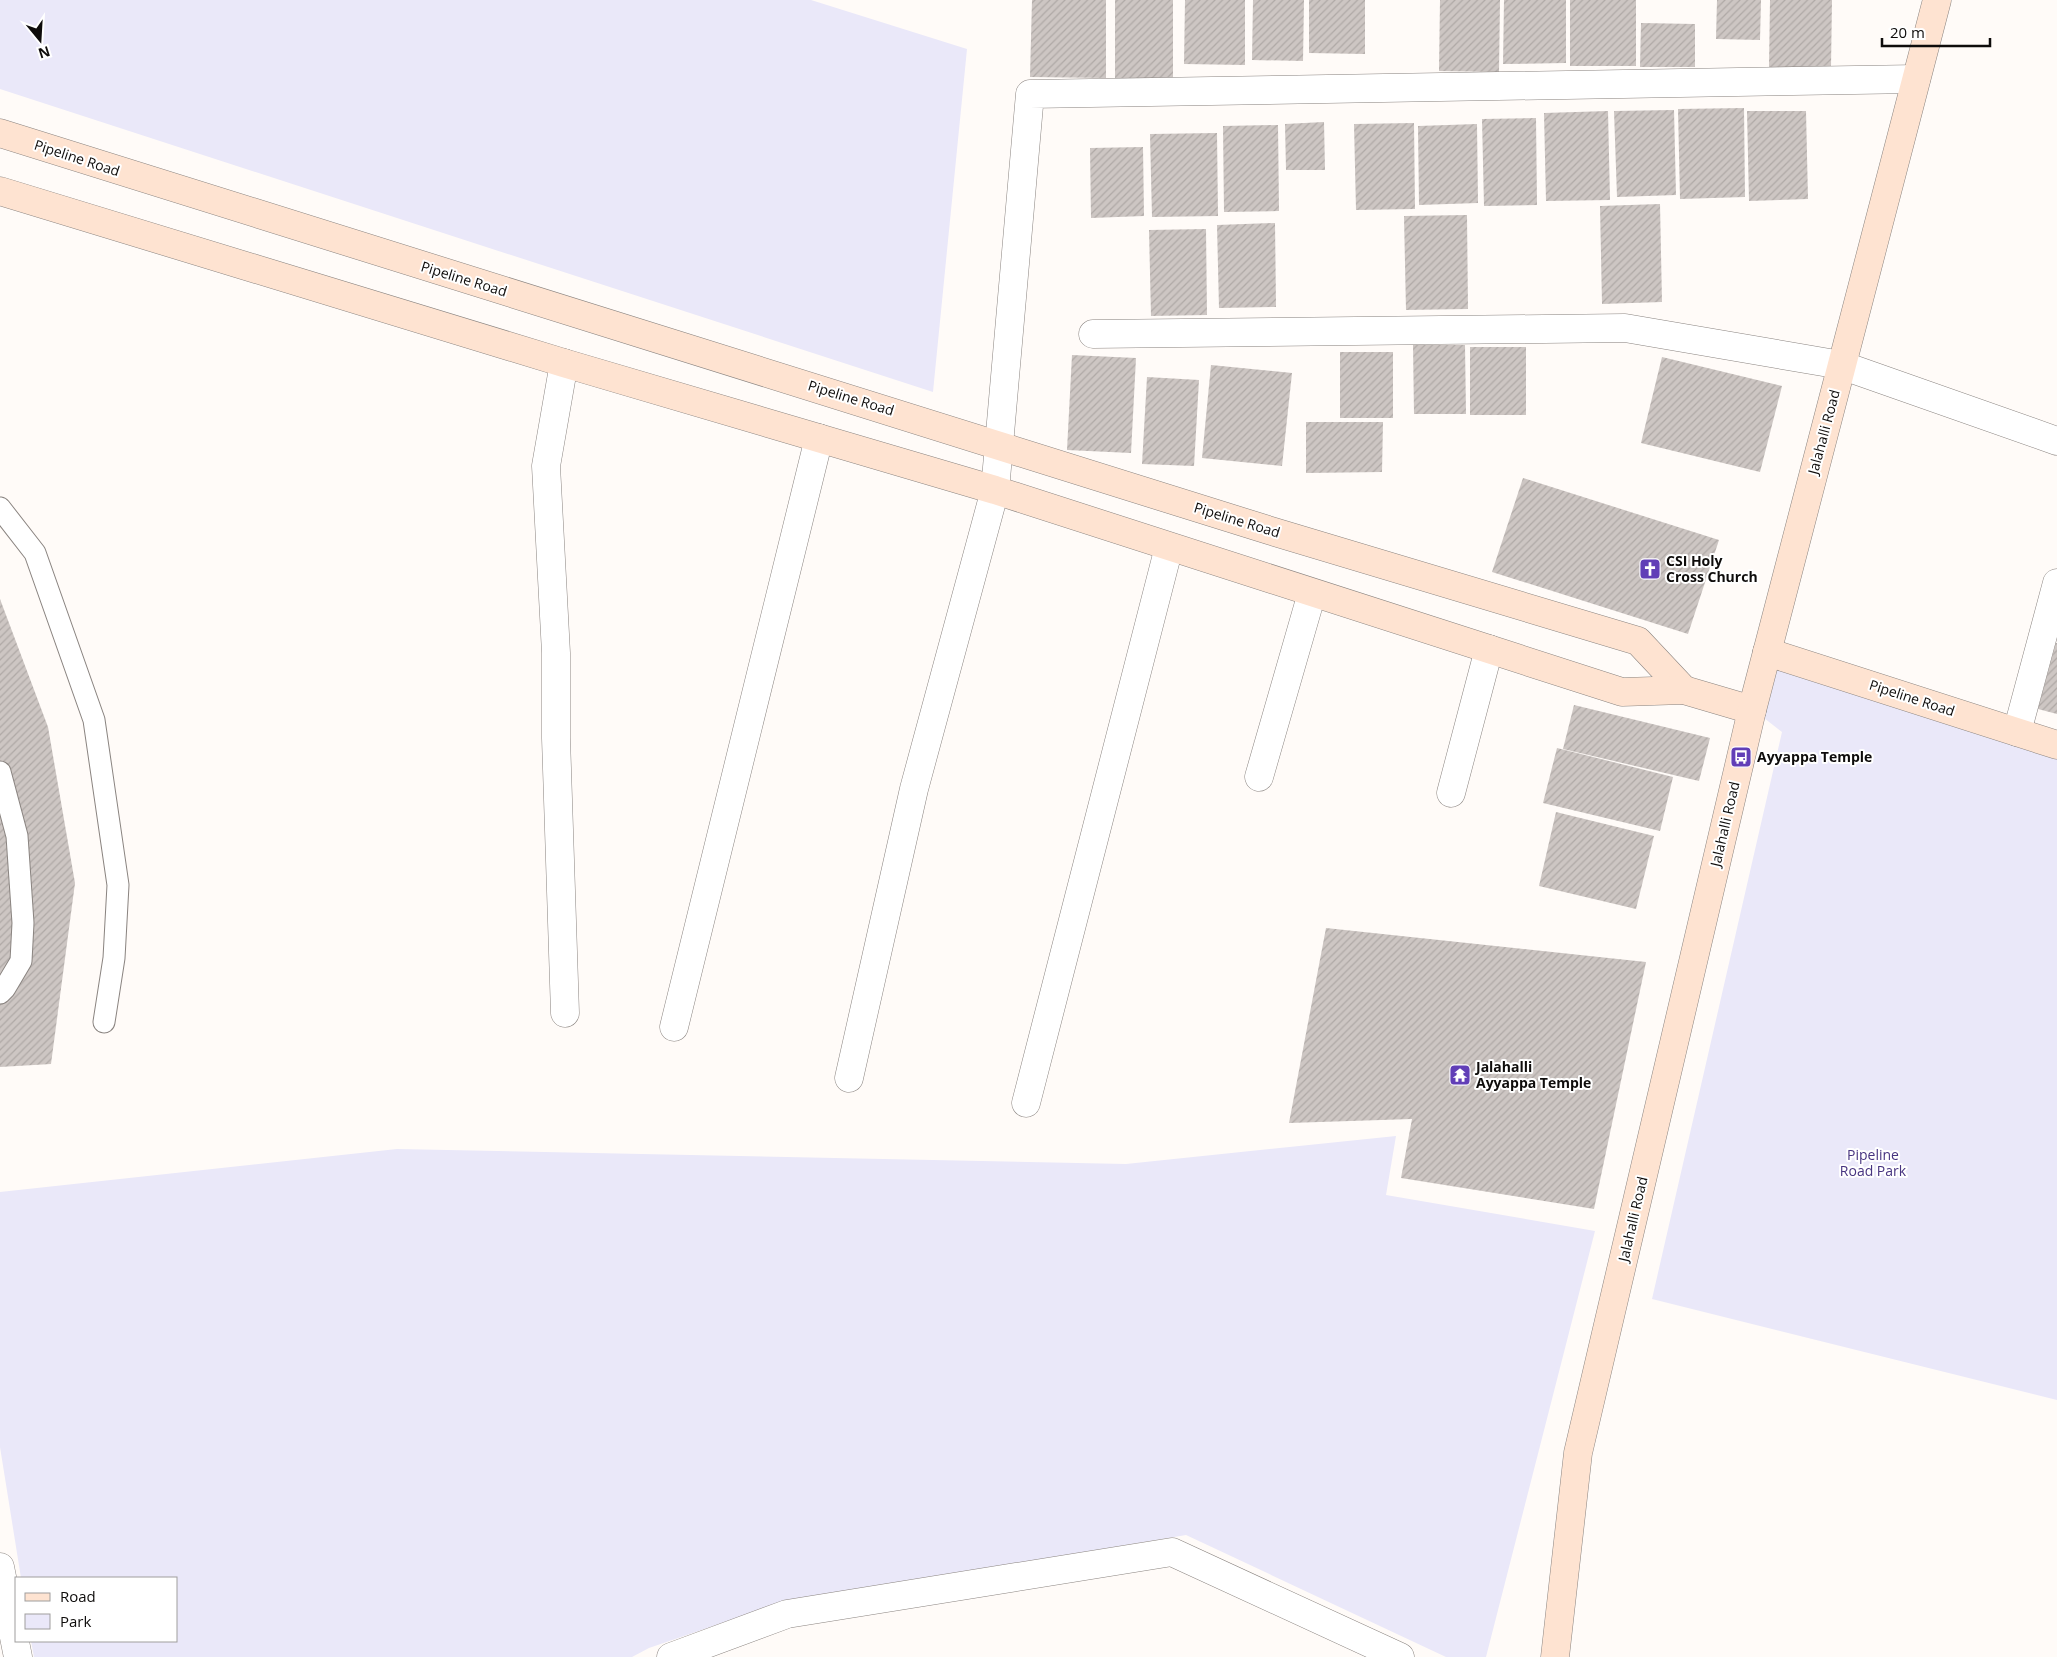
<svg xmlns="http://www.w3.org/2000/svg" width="2057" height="1657" font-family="'Open Sans',sans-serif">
<defs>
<pattern id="building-hatch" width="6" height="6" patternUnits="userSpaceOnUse" patternTransform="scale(1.25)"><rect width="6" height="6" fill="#cdc6c3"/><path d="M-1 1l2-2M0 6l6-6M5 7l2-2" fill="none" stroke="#afa9a6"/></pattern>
</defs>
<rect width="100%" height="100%" fill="#fffbf8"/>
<!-- green -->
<g fill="#eae8f9">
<polygon points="0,0 811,0 967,49 933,392 0,89"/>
<polygon points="1776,662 2057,752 2057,1400 1652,1299 1782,732 1764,718"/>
<polygon points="1396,1136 1386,1195 1595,1231 1486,1657 1446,1657 1186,1535 780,1603 649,1648 632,1657 34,1657 31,1641 176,1641 176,1578 21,1578 0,1447 0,1192 397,1149 1126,1164"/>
</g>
<!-- building -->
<g fill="url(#building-hatch)">
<polygon points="1032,0 1106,0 1106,78 1030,77"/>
<polygon points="1115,0 1173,0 1173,80 1115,79"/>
<polygon points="1185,0 1245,0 1245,65 1184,64"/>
<polygon points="1253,0 1304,0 1303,61 1252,60"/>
<polygon points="1309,0 1365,0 1365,54 1309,53"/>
<polygon points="1440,0 1500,0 1499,72 1439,71"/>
<polygon points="1504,0 1566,0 1566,63 1503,64"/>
<rect x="1570" y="0" width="66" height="66"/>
<polygon points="1717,0 1761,0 1760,40 1716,39"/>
<polygon points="1770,0 1832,0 1831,67 1769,67"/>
<polygon points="1641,23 1695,24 1695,67 1640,67"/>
<polygon points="1744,108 1745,197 1680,199 1678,109"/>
<polygon points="1674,110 1676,195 1617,197 1614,111"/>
<polygon points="1608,111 1610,200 1546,201 1544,113"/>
<polygon points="1747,111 1806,111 1808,199 1749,201"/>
<polygon points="1536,118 1537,205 1484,206 1482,119"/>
<polygon points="1324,122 1325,170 1286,170 1285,124"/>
<polygon points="1414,123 1415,209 1356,210 1354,124"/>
<polygon points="1477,124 1478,203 1419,205 1418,126"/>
<polygon points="1278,125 1279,211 1224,212 1223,126"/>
<polygon points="1217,133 1218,216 1152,217 1150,134"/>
<polygon points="1143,147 1144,216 1091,218 1090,148"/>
<polygon points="1660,204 1662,302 1602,304 1600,206"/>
<polygon points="1467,215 1468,309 1406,310 1404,216"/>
<polygon points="1275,223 1276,307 1219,308 1217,225"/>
<polygon points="1206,229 1207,315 1151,316 1149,230"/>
<polygon points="1413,345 1465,345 1466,414 1414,414"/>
<rect x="1470" y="347" width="56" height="68"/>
<rect x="1340" y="352" width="53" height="66"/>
<polygon points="1072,355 1136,358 1131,453 1067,450"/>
<polygon points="1662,357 1782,386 1760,472 1641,443"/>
<polygon points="1211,365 1292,373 1282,466 1202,458"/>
<polygon points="1147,377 1199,380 1194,466 1142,464"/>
<polygon points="1306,422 1383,422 1382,472 1306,473"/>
<polygon points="1523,478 1719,540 1688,634 1492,572"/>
<polygon points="0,599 48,727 75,883 51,1064 0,1067"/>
<polygon points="2056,643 2057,643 2057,714 2038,709"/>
<polygon points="1574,705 1710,738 1699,781 1563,749"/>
<polygon points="1557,748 1673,777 1660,831 1543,803"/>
<polygon points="1556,812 1654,836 1636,909 1539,886"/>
<polygon points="1326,928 1646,962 1594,1209 1401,1178 1412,1119 1289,1123"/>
</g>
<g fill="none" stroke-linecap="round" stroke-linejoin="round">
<!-- lane casing -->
<g stroke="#8a8480" stroke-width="23">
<g id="lane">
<polyline points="0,508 35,553 94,720 118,885 114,958 104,1022"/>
<polyline points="0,772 17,836 23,923 21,961 5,988 0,993"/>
</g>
</g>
<!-- street casing -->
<g stroke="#8a8480" stroke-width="29">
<g id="street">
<polyline points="1093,334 1625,328 1841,365 2057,441"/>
<polyline points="564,363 546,466 556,653 556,738 565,1013"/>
<polyline points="2017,732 2057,583"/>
<polyline points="1259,777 1312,593"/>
<polyline points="1451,793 1489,649"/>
<polyline points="674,1027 819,438"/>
<polyline points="849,1078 914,789 995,490 1030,94 1916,79"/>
<polyline points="1026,1103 1169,547"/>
<polyline points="0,1567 18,1657"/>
<polyline points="671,1657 787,1614 1172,1552 1400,1657"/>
</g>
</g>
<!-- secondary casing -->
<g stroke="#8a8480" stroke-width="29">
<g id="secondary">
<polyline points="0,133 1268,530 1638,641 1684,690"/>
<polyline points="0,191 564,363 995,490 1622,692 1684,690 1752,710"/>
<polyline points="1767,652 2057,745"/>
<polyline points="1555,1657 1578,1453 1752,710 1937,0"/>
</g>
</g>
<!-- lane -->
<use href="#lane" stroke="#fff" stroke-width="21"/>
<!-- street -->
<use href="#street" stroke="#fff" stroke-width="28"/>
<!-- secondary -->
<use href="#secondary" stroke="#fee3d1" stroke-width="28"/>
</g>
<!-- icons -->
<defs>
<g id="church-square" transform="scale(1.125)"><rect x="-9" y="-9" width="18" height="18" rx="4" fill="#613eb7" stroke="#fff"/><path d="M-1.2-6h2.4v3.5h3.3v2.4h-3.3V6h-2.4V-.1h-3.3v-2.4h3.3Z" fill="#fff"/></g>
<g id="bus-square" transform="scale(1.125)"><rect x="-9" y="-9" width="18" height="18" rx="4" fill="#613eb7" stroke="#fff"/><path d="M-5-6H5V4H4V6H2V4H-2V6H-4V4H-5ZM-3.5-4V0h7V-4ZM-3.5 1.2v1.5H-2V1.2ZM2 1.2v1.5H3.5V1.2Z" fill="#fff"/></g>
<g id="temple-square" transform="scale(1.125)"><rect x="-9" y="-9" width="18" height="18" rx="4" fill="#613eb7" stroke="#fff"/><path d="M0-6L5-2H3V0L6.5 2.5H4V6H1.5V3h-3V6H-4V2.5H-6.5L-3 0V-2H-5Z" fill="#fff"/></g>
</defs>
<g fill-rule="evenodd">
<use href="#church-square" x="1650" y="569"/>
<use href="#bus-square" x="1741" y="757"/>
<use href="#temple-square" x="1460" y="1075"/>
</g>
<g text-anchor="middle" stroke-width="4" stroke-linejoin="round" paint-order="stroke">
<!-- street labels -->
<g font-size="14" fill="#0e0c0b" stroke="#fff">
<text transform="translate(77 158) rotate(18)" y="5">Pipeline Road</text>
<text transform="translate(464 279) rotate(17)" y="5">Pipeline Road</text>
<text transform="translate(851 398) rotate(17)" y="5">Pipeline Road</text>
<text transform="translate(1824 432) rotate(-75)" y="5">Jalahalli Road</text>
<text transform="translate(1237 520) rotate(17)" y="5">Pipeline Road</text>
<text transform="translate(1912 698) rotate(18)" y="5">Pipeline Road</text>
<text transform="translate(1725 824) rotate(-77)" y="5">Jalahalli Road</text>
<text transform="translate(1633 1219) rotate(-77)" y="5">Jalahalli Road</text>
</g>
<!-- poi labels -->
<g font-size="14" font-weight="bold" fill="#0e0c0b" stroke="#fff" text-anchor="start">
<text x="1666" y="566">CSI Holy<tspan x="1666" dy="16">Cross Church</tspan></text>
<text x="1757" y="762">Ayyappa Temple</text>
<text x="1476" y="1072">Jalahalli<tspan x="1476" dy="16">Ayyappa Temple</tspan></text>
</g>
<!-- park labels -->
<g font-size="14" fill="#473480" stroke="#fff">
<text x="1873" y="1160">Pipeline<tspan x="1873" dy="16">Road Park</tspan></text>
</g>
</g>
<!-- legend -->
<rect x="15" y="1577" width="162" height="65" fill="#ffffff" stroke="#9f9e9d"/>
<rect x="25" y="1593" width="25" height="8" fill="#fee3d1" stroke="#9f9e9d"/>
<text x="60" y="1602" font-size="15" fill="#0e0c0b">Road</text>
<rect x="25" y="1614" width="25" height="15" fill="#eae8f9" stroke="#9f9e9d"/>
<text x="60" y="1627" font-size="15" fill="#0e0c0b">Park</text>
<!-- north arrow -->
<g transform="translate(40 40) rotate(162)" stroke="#ffffff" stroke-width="4" paint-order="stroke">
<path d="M0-4L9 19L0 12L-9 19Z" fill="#0e0c0b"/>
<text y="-8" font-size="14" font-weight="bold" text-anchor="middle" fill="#0e0c0b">N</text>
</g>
<!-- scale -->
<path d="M1882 38v8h108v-8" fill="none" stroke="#0e0c0b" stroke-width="2.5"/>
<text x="1890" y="38" font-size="15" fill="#0e0c0b" stroke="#ffffff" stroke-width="4" paint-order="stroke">20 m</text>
</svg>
